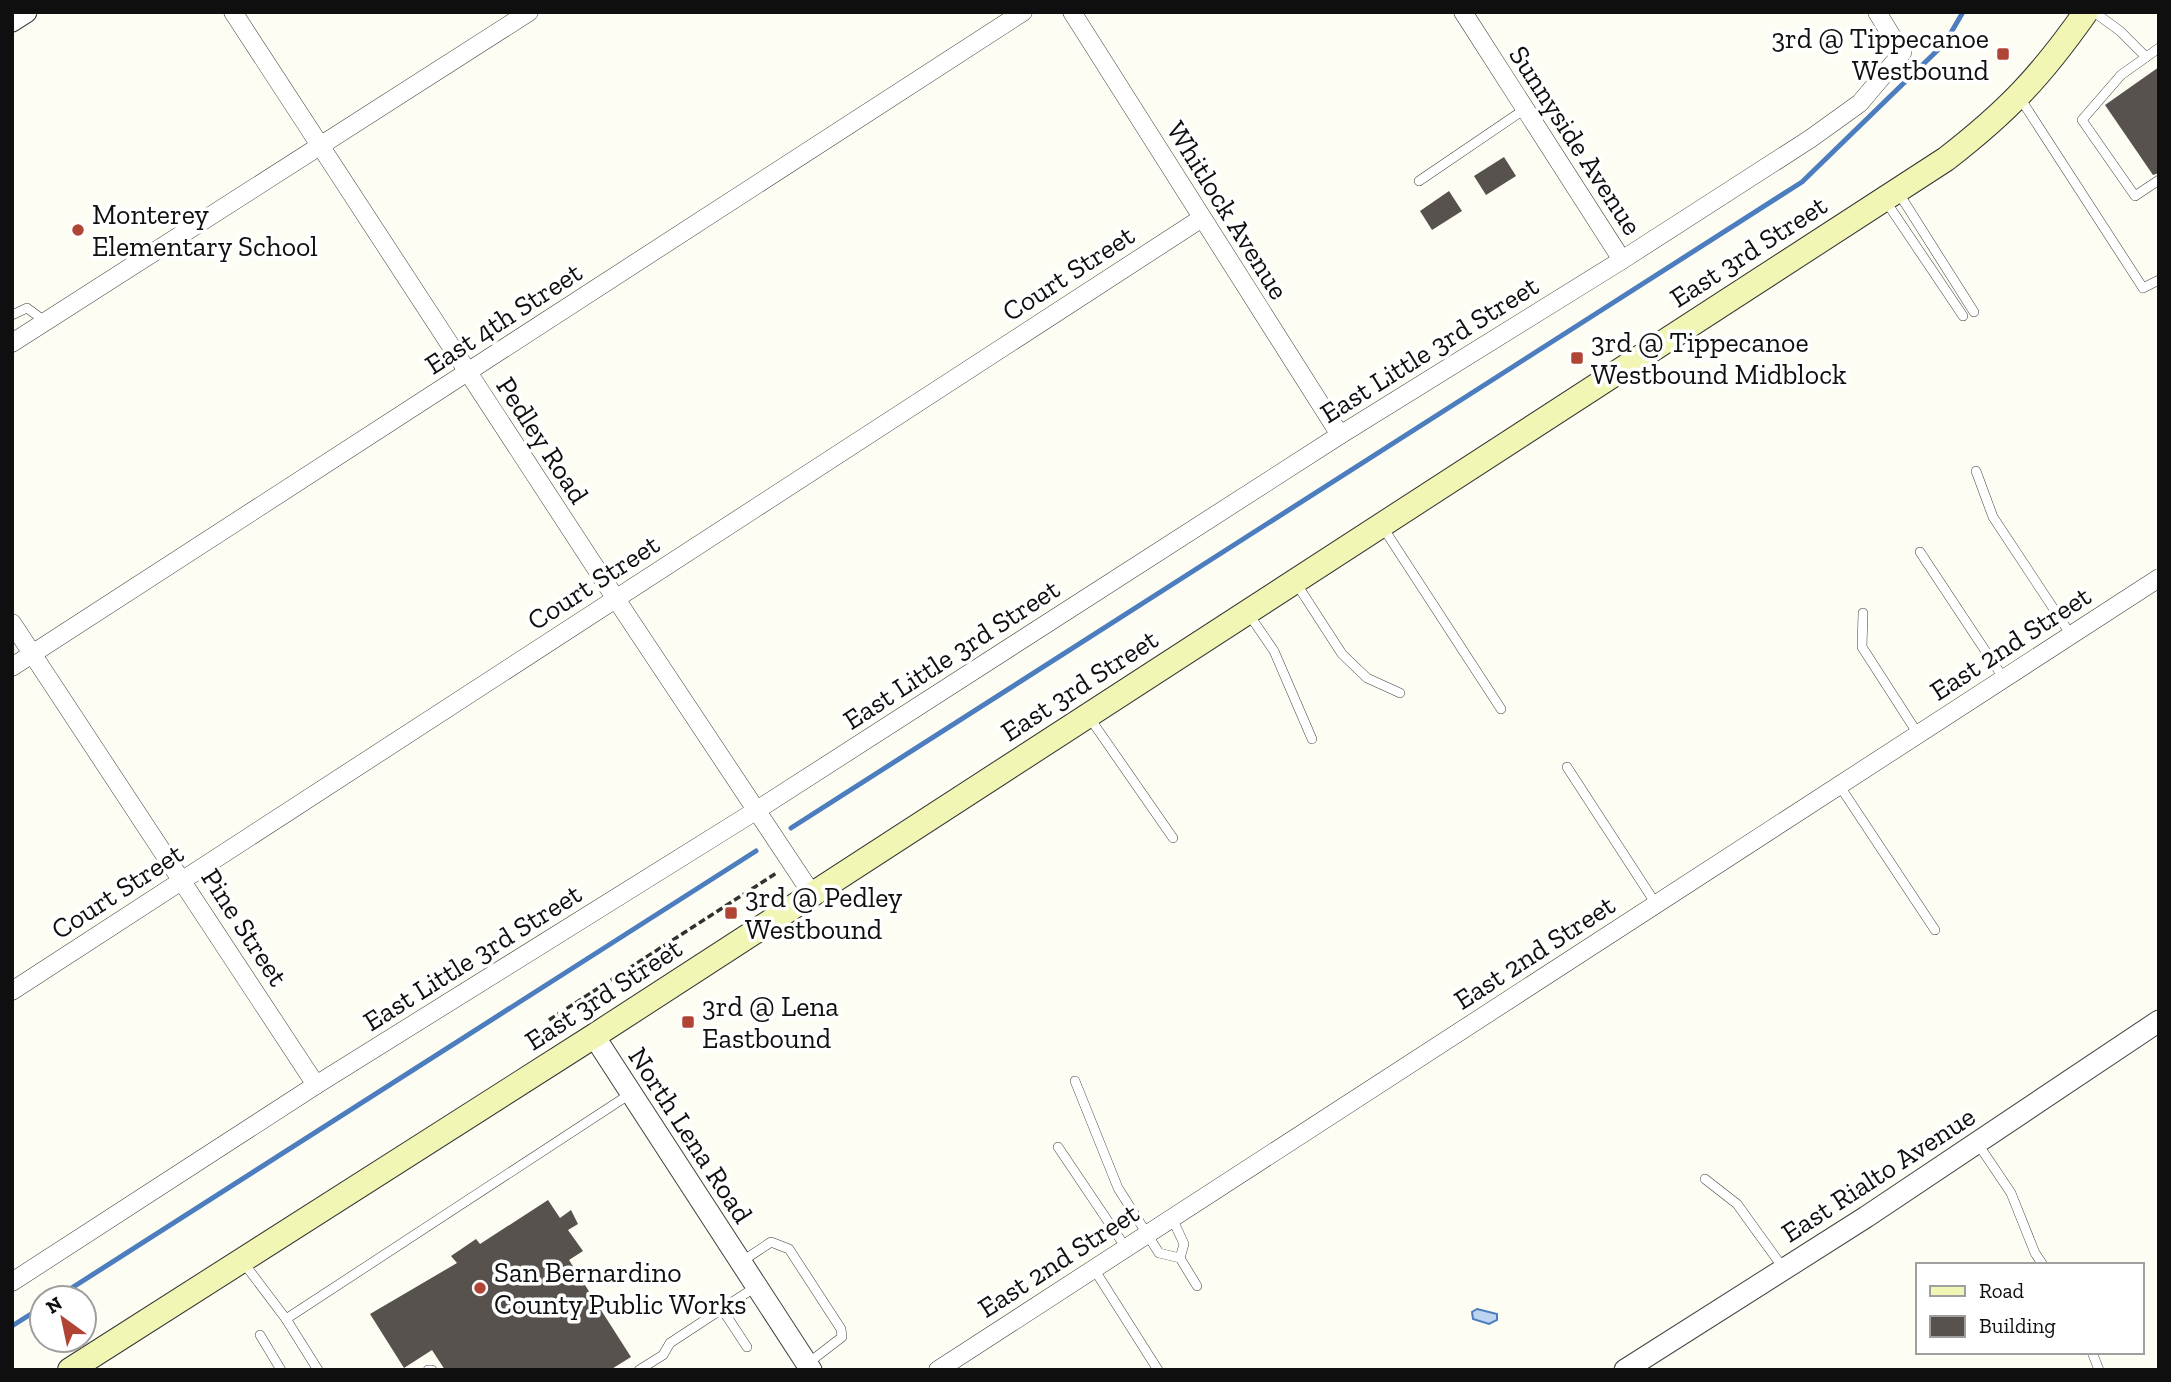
<svg xmlns="http://www.w3.org/2000/svg" width="2171" height="1382" font-family="'Zilla Slab',serif">
<rect width="100%" height="100%" fill="#fefdf3"/>
<!-- water -->
<polygon fill="#bdd4f0" stroke="#4c7ebf" stroke-width="2" points="1477,1309 1497,1314 1497,1320 1489,1324 1473,1319 1472,1312"/>
<g fill="none" stroke-linecap="round" stroke-linejoin="round">
<!-- stream -->
<g stroke="#4c7ebf" stroke-width="5">
<polyline points="791,828 1802,182 1945,43 1963,12"/>
<polyline points="56,1298 756,851"/>
<polyline points="12,1326 42,1307"/>
</g>
</g>
<!-- building -->
<g fill="#57524d">
<polygon points="2159,67 2159,173 2153,175 2105,105"/>
<polygon points="1504,157 1516,176 1486,195 1474,176"/>
<polygon points="1449,191 1462,211 1432,230 1420,211"/>
<polygon points="548,1200 560,1218 571,1210 578,1224 568,1230 583,1251 569,1260 631,1357 610,1370 445,1370 432,1350 404,1368 370,1314 457,1263 451,1256 476,1239 480,1244"/>
</g>
<g fill="none" stroke-linecap="round" stroke-linejoin="round">
<!-- service casing -->
<g stroke="#424242" stroke-width="10">
<g id="service">
<polyline points="2094,12 2120,31 2146,57"/>
<polyline points="2159,48 2121,75 2082,120 2135,196 2159,180"/>
<polyline points="2020,98 2143,288 2159,280"/>
<polyline points="1419,181 1525,109"/>
<polyline points="1898,192 1974,312"/>
<polyline points="1885,200 1963,316"/>
<polyline points="12,315 27,308 46,322"/>
<polyline points="1976,471 1993,517 2071,635"/>
<polyline points="1382,526 1501,709"/>
<polyline points="1920,552 2004,679"/>
<polyline points="1296,583 1342,654 1367,678 1400,693"/>
<polyline points="1248,613 1274,651 1312,739"/>
<polyline points="1863,613 1862,647 1918,734"/>
<polyline points="1089,717 1173,838"/>
<polyline points="1567,767 1656,904"/>
<polyline points="1839,785 1935,930"/>
<polyline points="1075,1081 1118,1188 1159,1253 1180,1258 1197,1286"/>
<polyline points="1978,1144 2011,1193 2035,1253 2043,1265"/>
<polyline points="1058,1147 1126,1248"/>
<polyline points="1705,1179 1737,1204 1784,1269"/>
<polyline points="1172,1218 1184,1244 1180,1258"/>
<polyline points="243,1262 286,1319 318,1370"/>
<polyline points="741,1262 771,1242 789,1249 841,1329 842,1337 807,1364"/>
<polyline points="1094,1269 1158,1370"/>
<polyline points="722,1309 747,1347"/>
<polyline points="286,1319 630,1094"/>
<polyline points="260,1335 281,1370"/>
<polyline points="2092,1352 2099,1370"/>
<polyline points="428,1370 432,1370"/>
<polyline points="639,1370 663,1355 670,1343 757,1286"/>
</g>
</g>
<!-- minor casing -->
<g stroke="#424242" stroke-width="19">
<g id="minor">
<polyline points="233,12 616,599 812,894"/>
<polyline points="1072,12 1340,435"/>
<polyline points="1463,12 1622,260"/>
<polyline points="12,343 529,12"/>
<polyline points="12,623 316,1085"/>
<polyline points="12,667 1023,12"/>
<polyline points="12,991 1202,218"/>
<polyline points="12,1282 316,1085 757,810 1340,435 1622,260 1810,139 1860,103 1902,53 1877,12"/>
<polyline points="938,1370 2159,578"/>
</g>
</g>
<!-- tertiary casing -->
<g stroke="#424242" stroke-width="23">
<g id="tertiary">
<polyline points="12,21 26,12"/>
<polyline points="594,1036 811,1370"/>
<polyline points="1625,1370 1866,1217 2159,1021"/>
</g>
</g>
<!-- secondary casing -->
<g stroke="#313131" stroke-width="26">
<path id="secondary" d="M70,1370l524,-334 1352,-877c62,-48 95,-83 140,-147"/>
</g>
<!-- path -->
<polyline stroke="#313131" stroke-width="3.5" stroke-dasharray="7 3.5" stroke-linecap="butt" points="549,1020 778,872"/>
<!-- service -->
<use href="#service" stroke="#fff" stroke-width="9"/>
<!-- minor -->
<use href="#minor" stroke="#fff" stroke-width="18"/>
<!-- tertiary -->
<use href="#tertiary" stroke="#fff" stroke-width="21"/>
<!-- secondary -->
<use href="#secondary" stroke="#f2f6b5" stroke-width="24"/>
</g>
<!-- markers -->
<g fill="#b04536" stroke="#fff" stroke-width="2.5">
<rect x="1996" y="47" width="14" height="14" rx="3.5"/>
<circle cx="78" cy="230" r="7"/>
<rect x="1570" y="351" width="14" height="14" rx="3.5"/>
<rect x="724" y="906" width="14" height="14" rx="3.5"/>
<rect x="681" y="1015" width="14" height="14" rx="3.5"/>
<circle cx="480" cy="1288" r="7"/>
</g>
<g text-anchor="middle" stroke-width="7" stroke-linejoin="round" paint-order="stroke">
<!-- poi labels -->
<g font-size="28" fill="#0f0f0f" stroke="#fff" text-anchor="start">
<text x="1989" y="48" text-anchor="end">3rd @ Tippecanoe<tspan x="1989" dy="32">Westbound</tspan></text>
<text x="92" y="224">Monterey<tspan x="92" dy="32">Elementary School</tspan></text>
<text x="1591" y="352">3rd @ Tippecanoe<tspan x="1591" dy="32">Westbound Midblock</tspan></text>
<text x="745" y="907">3rd @ Pedley<tspan x="745" dy="32">Westbound</tspan></text>
<text x="702" y="1016">3rd @ Lena<tspan x="702" dy="32">Eastbound</tspan></text>
<text x="494" y="1282">San Bernardino<tspan x="494" dy="32">County Public Works</tspan></text>
</g>
<!-- street labels -->
<g font-size="28" fill="#0f0f0f" stroke="#fff">
<text transform="translate(1576 140) rotate(57)" y="10">Sunnyside Avenue</text>
<text transform="translate(1228 210) rotate(58)" y="10">Whitlock Avenue</text>
<text transform="translate(1748 251) rotate(-33)" y="10">East 3rd Street</text>
<text transform="translate(1068 273) rotate(-33)" y="10">Court Street</text>
<text transform="translate(503 318) rotate(-33)" y="10">East 4th Street</text>
<text transform="translate(1429 349) rotate(-32)" y="10">East Little 3rd Street</text>
<text transform="translate(543 440) rotate(57)" y="10">Pedley Road</text>
<text transform="translate(593 582) rotate(-33)" y="10">Court Street</text>
<text transform="translate(2010 643) rotate(-33)" y="10">East 2nd Street</text>
<text transform="translate(951 654) rotate(-33)" y="10">East Little 3rd Street</text>
<text transform="translate(1079 685) rotate(-33)" y="10">East 3rd Street</text>
<text transform="translate(117 891) rotate(-33)" y="10">Court Street</text>
<text transform="translate(245 927) rotate(57)" y="10">Pine Street</text>
<text transform="translate(1534 952) rotate(-33)" y="10">East 2nd Street</text>
<text transform="translate(472 957) rotate(-32)" y="10">East Little 3rd Street</text>
<text transform="translate(603 994) rotate(-33)" y="10">East 3rd Street</text>
<text transform="translate(691 1135) rotate(57)" y="10">North Lena Road</text>
<text transform="translate(1878 1174) rotate(-33)" y="10">East Rialto Avenue</text>
<text transform="translate(1058 1260) rotate(-33)" y="10">East 2nd Street</text>
</g>
</g>
<!-- border -->
<rect width="2171" height="1382" fill="none" stroke="#0f0f0f" stroke-width="28"/>
<!-- legend -->
<rect x="1916" y="1263" width="228" height="91" fill="#ffffff" stroke="#9f9f9f" stroke-width="2"/>
<rect x="1930" y="1286" width="35" height="10" fill="#f2f6b5" stroke="#9f9f9f" stroke-width="2"/>
<text x="1979" y="1298" font-size="21" fill="#0f0f0f">Road</text>
<rect x="1930" y="1316" width="35" height="21" fill="#57524d" stroke="#9f9f9f" stroke-width="2"/>
<text x="1979" y="1333" font-size="21" fill="#0f0f0f">Building</text>
<!-- north arrow -->
<g transform="translate(63 1319) rotate(327)"><circle r="33" fill="#ffffff" stroke="#9f9f9f" stroke-width="2"/>
<path d="M0-5L12 26L0 18L-12 26Z" fill="#b04536"/>
<text y="-10" font-size="19" font-weight="bold" text-anchor="middle" fill="#0f0f0f">N</text>
</g>
</svg>
